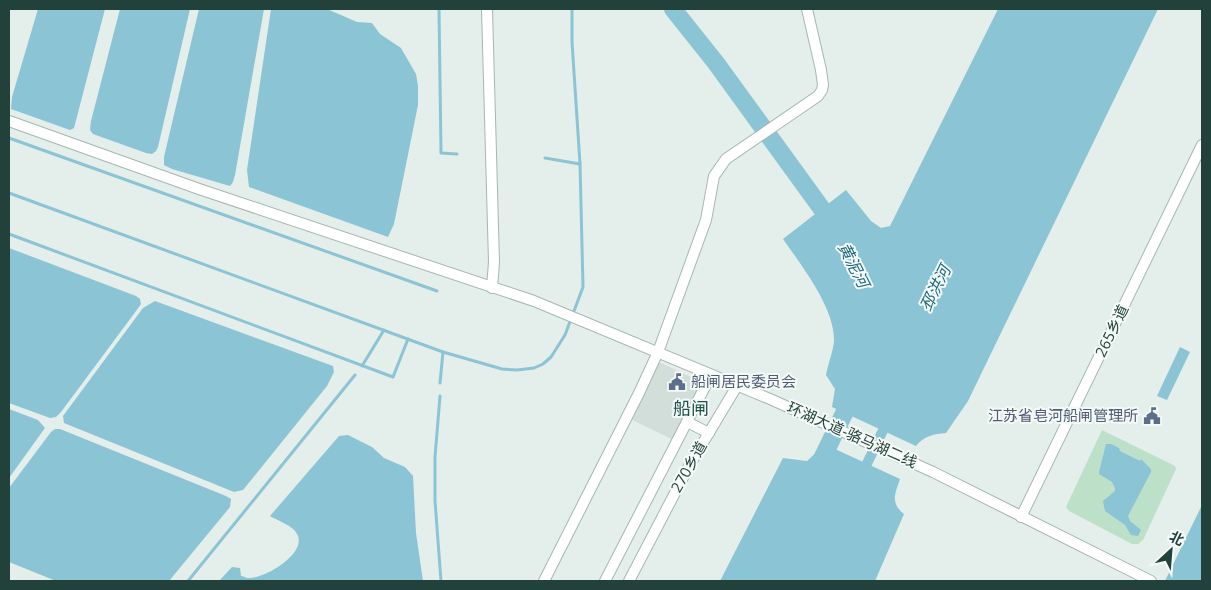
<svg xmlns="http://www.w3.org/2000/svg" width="1211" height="590" font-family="'Open Sans','Noto Sans SC',sans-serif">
<rect width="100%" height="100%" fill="#e4eeea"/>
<!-- built -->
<polygon fill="#d2ded9" points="657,361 701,382 674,440 630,419"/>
<!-- green -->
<polygon fill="#bde0c8" points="1102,430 1175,466 1176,469 1143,540 1138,544 1132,544 1069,511 1066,507"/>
<!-- water -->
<g fill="#8bc4d4">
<polygon points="38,9 105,9 74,128 70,130 11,109 12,97"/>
<polygon points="120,9 190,9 158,147 156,151 152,154 146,153 93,134 90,130 91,121"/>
<polygon points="199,9 264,9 235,175 233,182 230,186 172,169 164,165 164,157"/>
<polygon points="271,9 327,9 357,22 372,23 380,34 401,48 416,74 418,86 418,105 394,224 388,237 249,187 247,170"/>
<path d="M998,9h160l-190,392 -22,32c-13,1 -22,3 -30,13l-84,-39 3,-18 -9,-14c2,-11 7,-23 8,-34 1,-33 -33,-76 -51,-102l63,-49 25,31 10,7 9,-2z"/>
<polygon points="9,248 136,296 140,299 141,304 136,311 61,412 56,417 50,418 9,403"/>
<polygon points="155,301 333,366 334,372 327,386 243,490 234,492 64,423 63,416 143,308"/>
<polygon points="1180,347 1190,352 1167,400 1157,396"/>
<polygon points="9,409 38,420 45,428 9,478"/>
<polygon points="55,429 60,429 226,496 231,499 230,507 169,581 56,581 9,562 9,488 51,432"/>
<path d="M348,435l24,12 12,11 21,9 8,9 3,57 7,48h-204l13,-14 8,1 1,8c2,0 5,2 7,2 16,1 57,-23 50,-42 -3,-10 -20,-15 -28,-20l69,-80z"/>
<path d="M822,443l78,36c-5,15 -10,24 4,35l-29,67h-155l63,-123 24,3 11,-10z"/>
<polygon points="1106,444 1111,444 1119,448 1120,451 1140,461 1141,459 1151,469 1151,472 1128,516 1130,521 1141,530 1138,536 1131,535 1125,525 1105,511 1103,501 1115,491 1115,488 1112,482 1099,474 1099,472"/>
<polygon points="1202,505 1202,581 1165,581"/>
</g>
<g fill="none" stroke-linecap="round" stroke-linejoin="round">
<!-- stream -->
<g stroke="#8bc4d4" stroke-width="3">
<polyline points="439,9 441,153 457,154"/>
<polyline points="9,138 437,291"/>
<polyline points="545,158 580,164"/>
<polyline points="9,193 443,352 502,369 517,370 534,368 543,364 551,357 565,335 583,287 580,164 572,42 572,9"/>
<polyline points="9,234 393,377 408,339"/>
<polyline points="362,366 384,330"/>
<polyline points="440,383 443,352"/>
<polyline points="440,396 435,457 435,501 441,581"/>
<polyline points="188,581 355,375"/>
</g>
<!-- canal -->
<polyline stroke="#8bc4d4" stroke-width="10" points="861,476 888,420"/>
<!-- river -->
<g stroke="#8bc4d4" stroke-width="18">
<polyline points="673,9 716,63 835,227"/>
<polyline points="818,467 855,391"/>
</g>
<!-- minor casing -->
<g stroke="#a6b7b2" stroke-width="12">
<g id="minor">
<polyline points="487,9 494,262 492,288"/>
<polyline points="9,121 199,189 534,301 770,399 933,472 1151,581"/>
<polyline points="687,422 709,433"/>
<polyline points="1021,517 1202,145"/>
<polyline points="544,581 639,393 658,352 706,220 714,176 726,159 818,96 822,90 823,85 821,70 807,9"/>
<polyline points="605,581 711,375"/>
<polyline points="629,581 689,466 737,386"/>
</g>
</g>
<!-- minor -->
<use href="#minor" stroke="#fff" stroke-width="10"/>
</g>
<!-- icons -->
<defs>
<g id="civic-bare" transform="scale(1.35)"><path d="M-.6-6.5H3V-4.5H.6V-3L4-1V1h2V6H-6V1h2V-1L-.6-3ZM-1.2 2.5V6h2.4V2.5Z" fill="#5c6f8a" stroke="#f5faf8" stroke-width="2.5" paint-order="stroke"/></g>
</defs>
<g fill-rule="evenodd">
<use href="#civic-bare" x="677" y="382"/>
<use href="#civic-bare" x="1152" y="416"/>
</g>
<g text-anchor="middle" stroke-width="4" stroke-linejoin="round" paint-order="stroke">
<!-- street labels -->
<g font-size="15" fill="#23413b" stroke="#f5faf8">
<text transform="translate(1112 331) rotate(-64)" y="5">265乡道</text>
<text transform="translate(852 435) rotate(24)" y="5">环湖大道-骆马湖二线</text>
<text transform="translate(689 467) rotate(-60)" y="5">270乡道</text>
</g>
<!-- service labels -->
<g font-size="15" fill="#4e5e75" stroke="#f5faf8" text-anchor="start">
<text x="691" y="387">船闸居民委员会</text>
<text x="1138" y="421" text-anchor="end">江苏省皂河船闸管理所</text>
</g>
<!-- water labels -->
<g font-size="16" font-style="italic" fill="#1a687f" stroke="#f5faf8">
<text transform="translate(854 265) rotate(63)" y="6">黄泥河</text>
<text transform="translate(935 288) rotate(-64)" y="6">邳洪河</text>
</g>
<!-- quarter labels -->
<g font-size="18" fill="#1e544a" stroke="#f5faf8">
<text x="691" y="415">船闸</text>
</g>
</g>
<!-- border -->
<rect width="1211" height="590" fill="none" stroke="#23413b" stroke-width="20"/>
<!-- north arrow -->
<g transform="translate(1171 550) rotate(26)" stroke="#f5faf8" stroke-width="4" paint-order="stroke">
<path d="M0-4L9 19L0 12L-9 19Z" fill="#23413b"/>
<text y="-8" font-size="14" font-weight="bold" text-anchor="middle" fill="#23413b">北</text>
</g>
</svg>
